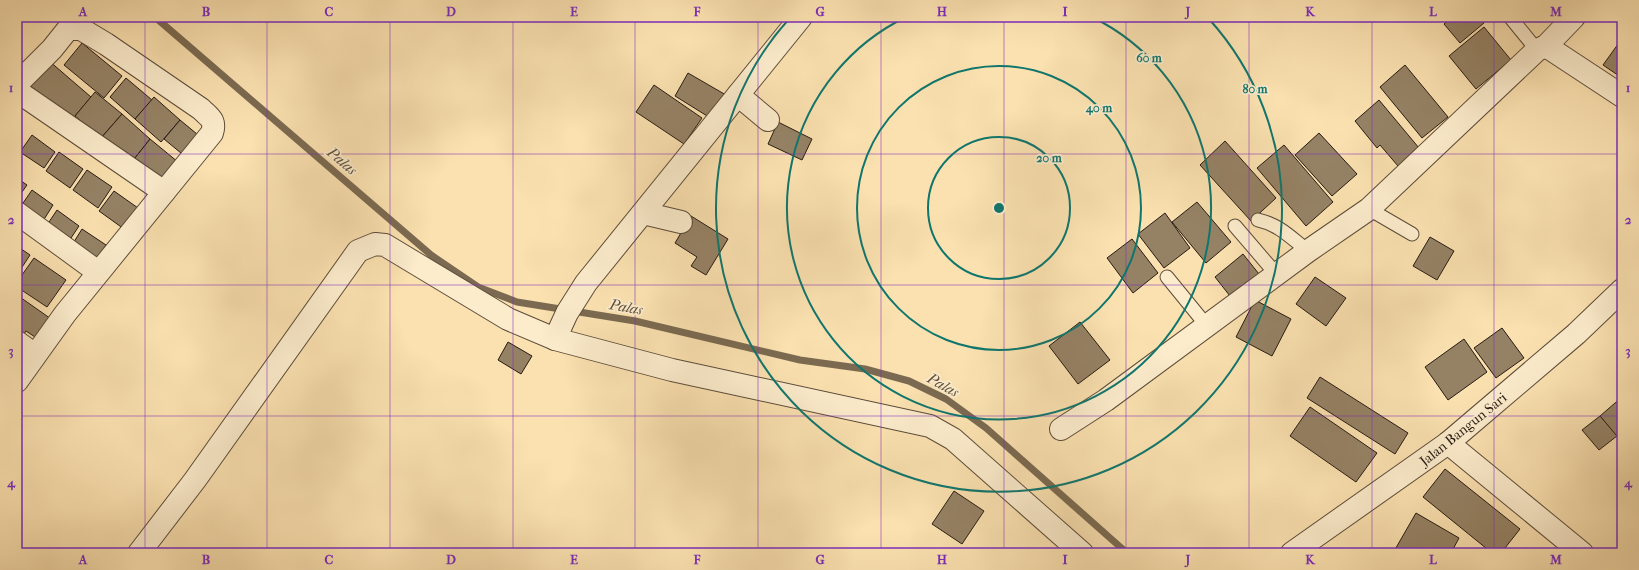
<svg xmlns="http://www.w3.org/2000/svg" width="1639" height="570" font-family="'IM FELL French Canon',serif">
<rect width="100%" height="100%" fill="#fbe1b0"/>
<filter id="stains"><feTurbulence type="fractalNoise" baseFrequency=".005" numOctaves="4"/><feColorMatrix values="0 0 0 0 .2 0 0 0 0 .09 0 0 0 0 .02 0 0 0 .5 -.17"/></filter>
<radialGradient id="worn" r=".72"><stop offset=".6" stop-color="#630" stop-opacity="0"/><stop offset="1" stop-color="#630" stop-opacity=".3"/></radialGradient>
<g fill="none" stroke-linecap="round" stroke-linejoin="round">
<!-- stream -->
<polyline stroke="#7b6a51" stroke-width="7" points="155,17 431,255 478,287 517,302 635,321 800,360 865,369 909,381 946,399 986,428 1127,553"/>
</g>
<!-- building -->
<g fill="#958265" stroke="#271b13">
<polygon points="1452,17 1479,17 1484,23 1460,43 1444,24"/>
<polygon points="1484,27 1511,60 1476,89 1449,56"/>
<polygon points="1621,40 1622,41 1622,78 1603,65"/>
<polygon points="82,43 122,76 104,98 64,65"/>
<polygon points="48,60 91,97 70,122 27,85"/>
<polygon points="1405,65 1448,117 1422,138 1380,87"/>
<polygon points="688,73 726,95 712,119 675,96"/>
<polygon points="126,78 152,100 135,119 110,97"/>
<polygon points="654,85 702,118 684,144 636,112"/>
<polygon points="95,92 122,114 101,138 75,116"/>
<polygon points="154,97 180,120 161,142 135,119"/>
<polygon points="1379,100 1419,148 1398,166 1380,145 1377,148 1355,121"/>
<polygon points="122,114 150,139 131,163 101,138"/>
<polygon points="180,120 203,139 187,158 164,139"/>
<polygon points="778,122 812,139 802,160 768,144"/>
<polygon points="1319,133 1357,174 1332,196 1295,155"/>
<polygon points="32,135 55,152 44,168 20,152"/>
<polygon points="150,139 178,162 158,186 131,163"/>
<polygon points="1225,141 1276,198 1251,221 1200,165"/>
<polygon points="1284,145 1333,202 1306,226 1257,168"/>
<polygon points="59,152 83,169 70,188 46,171"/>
<polygon points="87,170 112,187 98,208 73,190"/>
<polygon points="17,178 27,185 17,199"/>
<polygon points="32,190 53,205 43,221 21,206"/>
<polygon points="114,191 138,208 124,229 99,211"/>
<polygon points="1197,202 1231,242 1206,263 1172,222"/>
<polygon points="57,210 79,226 69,241 47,225"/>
<polygon points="1165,213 1190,248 1164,268 1138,234"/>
<polygon points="691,216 728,239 706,275 691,266 697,257 675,243"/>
<polygon points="82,229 106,245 95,261 72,245"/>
<polygon points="1430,237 1454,251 1437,280 1413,266"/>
<polygon points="1132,239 1158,273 1133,293 1107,258"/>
<polygon points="17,246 30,255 17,275"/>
<polygon points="1243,254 1259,274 1230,296 1215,277"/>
<polygon points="34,258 66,280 47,307 17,287 17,282"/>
<polygon points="1315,277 1346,298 1326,326 1296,304"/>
<polygon points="17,295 54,321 41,341 26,331 24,334 17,330"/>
<polygon points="1255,300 1291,319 1272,356 1236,337"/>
<polygon points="1080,322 1110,360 1078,384 1049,346"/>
<polygon points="1502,328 1524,358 1496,378 1474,348"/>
<polygon points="1464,339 1487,372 1448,400 1425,367"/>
<polygon points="508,342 532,356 521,374 498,360"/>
<polygon points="1320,377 1408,433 1395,454 1307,398"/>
<polygon points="1622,397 1622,443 1600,416"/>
<polygon points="1310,407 1377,453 1356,482 1290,436"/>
<polygon points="1600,416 1617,436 1599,450 1582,430"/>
<polygon points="1445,469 1520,529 1501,553 1492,553 1423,497"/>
<polygon points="954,491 984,511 962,544 932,524"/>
<polygon points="1416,513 1459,538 1451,553 1393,553"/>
</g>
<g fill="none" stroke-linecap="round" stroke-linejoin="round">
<!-- service casing -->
<g stroke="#5c4c3a" stroke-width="15">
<g id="service">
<polyline points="1510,17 1537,50"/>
<polyline points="1369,209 1412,234"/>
<path d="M1258,220c22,5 33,18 50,31"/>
<polyline points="1235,226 1277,275"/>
<polyline points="1167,277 1207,326"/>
</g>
</g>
<!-- minor casing -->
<g stroke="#5c4c3a" stroke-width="24">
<g id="minor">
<polyline points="1546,46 1622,96"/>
<path d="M17,84l35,-35 16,-20h13l25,15 95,65c9,9 15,11 11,24l-147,181 -48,67"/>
<polyline points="17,91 164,192"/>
<polyline points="738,95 768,120"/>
<polyline points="17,213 98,272"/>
<polyline points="643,213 681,222"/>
<polyline points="555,339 567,313 586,283 801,17"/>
<polyline points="17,342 35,355"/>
<polyline points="1061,429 1106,400 1308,251 1369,209 1537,50 1546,46 1574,17"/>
<polyline points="1448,443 1582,553"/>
<polyline points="139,553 195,480 358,251 375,244 385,245 508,319 555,339 672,370 930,426 953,439 1082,553"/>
<polyline points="1292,553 1448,443 1576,334 1622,290"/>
</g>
</g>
<!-- service -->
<use href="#service" stroke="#fceccc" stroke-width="13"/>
<!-- minor -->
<use href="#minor" stroke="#fceccc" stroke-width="22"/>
</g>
<!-- grid -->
<path fill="none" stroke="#7b2cbf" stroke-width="1" stroke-opacity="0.55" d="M145,17v536M267,17v536M390,17v536M513,17v536M635,17v536M758,17v536M881,17v536M1004,17v536M1126,17v536M1249,17v536M1372,17v536M1494,17v536M17,154h1605M17,285h1605M17,416h1605"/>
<!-- distance rings -->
<g fill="none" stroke="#0f766e" stroke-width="2">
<circle cx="999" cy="208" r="71"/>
<circle cx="999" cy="208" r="142"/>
<path d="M1092 17A212 212 0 1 1 906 17"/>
<path d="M1209 19A283 283 0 1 1 789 19"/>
</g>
<g text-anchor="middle" stroke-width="3.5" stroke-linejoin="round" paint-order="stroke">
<!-- street labels -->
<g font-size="14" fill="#271b13" stroke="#fceccc">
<text transform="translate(1463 429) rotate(-39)" y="5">Jalan Bangun Sari</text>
</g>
<!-- water labels -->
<g font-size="15" font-style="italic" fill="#5f4f3d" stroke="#fceccc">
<text transform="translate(342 161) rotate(41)" y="5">Palas</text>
<text transform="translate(626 307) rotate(10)" y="5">Palas</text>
<text transform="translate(943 385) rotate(29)" y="5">Palas</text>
</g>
</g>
<circle cx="999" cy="208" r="6" fill="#0f766e" stroke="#fceccc" stroke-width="2"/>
<g font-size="12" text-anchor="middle" font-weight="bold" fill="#0f766e" stroke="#fceccc" stroke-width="3.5" stroke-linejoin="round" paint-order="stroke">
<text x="1149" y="62">60 m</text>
<text x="1255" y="93">80 m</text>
<text x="1099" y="112">40 m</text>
<text x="1049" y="162">20 m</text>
</g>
<!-- margin -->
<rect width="1639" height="570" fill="none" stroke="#fbe1b0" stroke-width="44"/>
<rect x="22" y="22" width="1595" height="526" fill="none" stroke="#7b2cbf" stroke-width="1.5"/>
<g font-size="13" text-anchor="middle" font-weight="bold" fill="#7b2cbf">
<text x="83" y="16">A</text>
<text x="206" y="16">B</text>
<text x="329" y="16">C</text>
<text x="451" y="16">D</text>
<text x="574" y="16">E</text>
<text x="697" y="16">F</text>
<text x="820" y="16">G</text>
<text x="942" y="16">H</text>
<text x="1065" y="16">I</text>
<text x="1188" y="16">J</text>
<text x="1310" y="16">K</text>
<text x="1433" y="16">L</text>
<text x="1556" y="16">M</text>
<text x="11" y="92">1</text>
<text x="1628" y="92">1</text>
<text x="11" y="224">2</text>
<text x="1628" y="224">2</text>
<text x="11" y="355">3</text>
<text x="1628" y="355">3</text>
<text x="11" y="487">4</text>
<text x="1628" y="487">4</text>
<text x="83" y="564">A</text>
<text x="206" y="564">B</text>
<text x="329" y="564">C</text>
<text x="451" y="564">D</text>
<text x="574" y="564">E</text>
<text x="697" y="564">F</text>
<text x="820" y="564">G</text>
<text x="942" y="564">H</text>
<text x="1065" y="564">I</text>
<text x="1188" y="564">J</text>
<text x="1310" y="564">K</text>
<text x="1433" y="564">L</text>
<text x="1556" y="564">M</text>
</g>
<rect width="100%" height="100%" filter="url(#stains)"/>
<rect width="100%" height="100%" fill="url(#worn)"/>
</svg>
